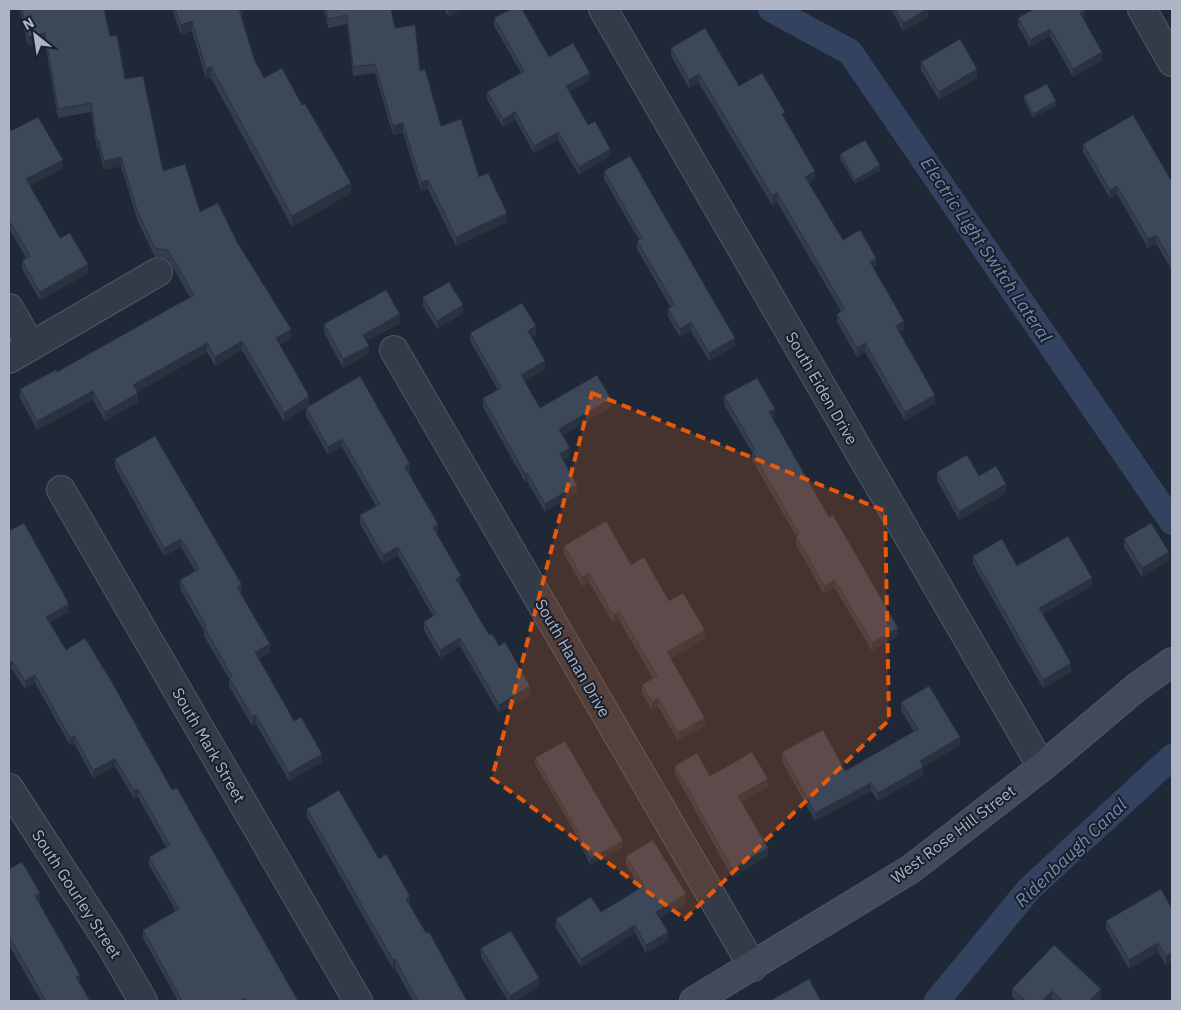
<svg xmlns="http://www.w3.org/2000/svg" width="1181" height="1010" font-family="'IBM Plex Sans',sans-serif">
<rect width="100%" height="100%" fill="#1f2837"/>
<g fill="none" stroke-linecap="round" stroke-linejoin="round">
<!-- canal -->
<g stroke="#32425f" stroke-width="26">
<polyline points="771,9 850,52 1172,522"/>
<polyline points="937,1001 1029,889 1172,757"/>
</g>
<!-- street casing -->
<g stroke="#505766" stroke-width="30">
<g id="street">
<polyline points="603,9 1042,767"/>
<polyline points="1142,9 1172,62"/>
<polyline points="9,308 31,346"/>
<polyline points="394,350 753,967"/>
<polyline points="9,359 158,272"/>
<polyline points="61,490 358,1001"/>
<polyline points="9,788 110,944 143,1001"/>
</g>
</g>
<!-- secondary casing -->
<g stroke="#505766" stroke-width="30">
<polyline id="secondary" points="694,1001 911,869 1042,767 1137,687 1172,662"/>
</g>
<!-- street -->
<use href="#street" stroke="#333a48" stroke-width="28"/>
<!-- secondary -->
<use href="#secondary" stroke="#41495b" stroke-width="28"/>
</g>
<!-- wall -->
<g fill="#343d4d">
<polygon points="20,9 104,9 110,36 125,79 163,171 200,212 237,242 291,338 279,345 309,405 284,422 242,350 215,366 207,352 137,392 138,402 105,421 93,400 37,430 20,398 20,389 57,372 190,297 168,259 155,257 138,222 121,166 104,170 99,149 97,150 91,112 58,118 45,43 28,46"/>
<polygon points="172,9 244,9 244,12 241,14 254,59 264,78 302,105 351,193 292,227 211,78 206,79 192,31 181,35"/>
<polygon points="324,9 391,9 395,28 420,71 441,126 479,177 507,222 456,246 428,189 421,191 403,133 393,135 375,73 353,76 347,24 328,28"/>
<polygon points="444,9 462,9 448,16"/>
<polygon points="891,9 928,9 928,17 903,31"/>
<polygon points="494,18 549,57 590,80 569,92 588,125 610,156 579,175 558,140 534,153 515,119 503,127 487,100 487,92 521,73 494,26"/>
<polygon points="1018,18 1085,18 1083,19 1102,60 1073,77 1050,36 1030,47 1018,26"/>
<polygon points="671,48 739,86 785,119 815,180 809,183 843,240 876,266 873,268 904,329 899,332 935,403 905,421 865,352 857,357 837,322 837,314 841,311 777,202 772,205 699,83 689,88 671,56"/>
<polygon points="921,62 977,78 939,100 921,70"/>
<polygon points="1024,96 1056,106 1033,118 1024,100"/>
<polygon points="9,127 11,131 63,168 30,186 60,238 88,273 40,300 22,269 22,261 26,258 9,228"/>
<polygon points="1083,144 1172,182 1172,271 1156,243 1148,248 1117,194 1110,198 1083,152"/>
<polygon points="840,154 880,170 855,184 840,159"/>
<polygon points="604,171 735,346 709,361 691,331 680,337 668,317 668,309 671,308 637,249 637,241 639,240 604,179"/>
<polygon points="423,297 463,313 437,329 423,306"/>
<polygon points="400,323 366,341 369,354 343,368 324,333 324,324"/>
<polygon points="470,333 536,335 531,337 545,369 524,381 540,408 611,407 563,435 570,456 563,460 577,493 545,512 527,481 525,482 483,407 483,398 498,390 470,341"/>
<polygon points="724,396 775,417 772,419 898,636 872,651 835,588 824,594 796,545 796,536 752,460 752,452 724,405"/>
<polygon points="306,408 410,472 409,473 438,532 436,533 461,584 459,585 489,635 499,646 530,695 499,713 460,646 440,658 424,630 424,622 433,616 398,555 383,564 360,524 360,515 376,506 342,447 328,455 306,416"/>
<polygon points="115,459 242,593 241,594 270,652 258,659 294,721 322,762 289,781 256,724 252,726 229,686 229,679 204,636 204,631 180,589 180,580 195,571 181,547 164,556 115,467"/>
<polygon points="937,472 979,476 1006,493 959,520 937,480"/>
<polygon points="9,531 69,612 50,622 66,650 172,790 298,1001 178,1001 143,938 143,930 176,911 149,865 149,857 166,847 138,797 134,799 115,766 93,778 74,743 70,745 35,683 25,689 12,669 9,671"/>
<polygon points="1124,539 1169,560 1142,577 1124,547"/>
<polygon points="564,546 631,565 669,601 705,639 670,658 705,726 678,741 658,706 652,710 642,693 642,685 653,678 619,620 613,623 589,582 582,586 564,554"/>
<polygon points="973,556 1017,566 1092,586 1042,614 1071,672 1043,688 973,564"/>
<polygon points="901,702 960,745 923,767 923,775 878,801 871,791 815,821 782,761 782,752 845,771 914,732 901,710"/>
<polygon points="535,758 623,847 590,865 573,829 535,764"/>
<polygon points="675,766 710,776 768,787 742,802 768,856 732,877 675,774"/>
<polygon points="307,809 379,859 409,905 467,1001 413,1001 395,968 393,969 307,817"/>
<polygon points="626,856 686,903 660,918 668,941 646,953 635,933 581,967 556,928 556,919 601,912 640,888 626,864"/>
<polygon points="9,869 40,902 39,903 80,983 90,1001 41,1001 9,945"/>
<polygon points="1172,909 1166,965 1158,952 1129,969 1106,929 1106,921"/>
<polygon points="481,948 539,987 515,1001 508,1001 481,957"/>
<polygon points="1012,989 1101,989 1101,998 1097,1001 1054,1001 1052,999 1050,1001 1017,1001 1012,997"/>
</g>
<!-- shaded-wall -->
<g fill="#2b323f">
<polygon points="238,9 244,9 244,12 238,15"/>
<polygon points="448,9 462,9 448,16"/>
<polygon points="927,9 928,9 928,17 903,31 903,23"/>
<polygon points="1085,10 1085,18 1080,21 1080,13"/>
<polygon points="192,21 192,31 181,35 181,25"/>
<polygon points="1050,29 1050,36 1030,47 1030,40"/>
<polygon points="45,33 45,43 28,46 28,37"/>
<polygon points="1102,52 1102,60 1073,77 1073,69"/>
<polygon points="211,67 211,78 206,79 206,69"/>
<polygon points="977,69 977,78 939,100 939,92"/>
<polygon points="590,73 590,80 566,94 566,86"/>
<polygon points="699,74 699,83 689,88 689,80"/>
<polygon points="1056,101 1056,106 1033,118 1033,114"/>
<polygon points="515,112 515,119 503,127 503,119"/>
<polygon points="403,123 403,133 393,135 393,126"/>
<polygon points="558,132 558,140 534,153 534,146"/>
<polygon points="99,140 99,149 97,150 97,141"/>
<polygon points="610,149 610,156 579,175 579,167"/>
<polygon points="121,157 121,166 104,170 104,161"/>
<polygon points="63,160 63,168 26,188 26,179"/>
<polygon points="880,165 880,170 855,184 855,180"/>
<polygon points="815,171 815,180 805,185 805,177"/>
<polygon points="428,180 428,189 421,191 421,182"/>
<polygon points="351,183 351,193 292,227 292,216"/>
<polygon points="1117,186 1117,194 1110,198 1110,190"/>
<polygon points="777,193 777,202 772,205 772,196"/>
<polygon points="507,213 507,222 456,246 456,237"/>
<polygon points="1156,235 1156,243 1148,248 1148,239"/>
<polygon points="876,258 876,266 870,270 870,262"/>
<polygon points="88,264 88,273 40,300 40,292"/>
<polygon points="463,305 463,313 437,329 437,321"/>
<polygon points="400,314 400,323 363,343 363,335"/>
<polygon points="904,321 904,329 896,334 896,326"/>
<polygon points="691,322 691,331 680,337 680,329"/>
<polygon points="536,326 536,335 528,339 528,331"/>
<polygon points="291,329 291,338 276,347 276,338"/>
<polygon points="735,338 735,346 709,361 709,353"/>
<polygon points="242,341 242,350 215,366 215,357"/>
<polygon points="207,343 207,352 133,394 133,385"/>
<polygon points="865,343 865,352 857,357 857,348"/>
<polygon points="369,346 369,354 343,368 343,359"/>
<polygon points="545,361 545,369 521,383 521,375"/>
<polygon points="93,391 93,400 37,430 37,421"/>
<polygon points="138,393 138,402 105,421 105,412"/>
<polygon points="935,395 935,403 905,421 905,412"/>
<polygon points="309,396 309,405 284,422 284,413"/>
<polygon points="611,399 611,407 559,437 559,429"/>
<polygon points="775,409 775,417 769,421 769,412"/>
<polygon points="342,439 342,447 328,455 328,447"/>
<polygon points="570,448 570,456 560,462 560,454"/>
<polygon points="410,464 410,472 405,475 405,467"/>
<polygon points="527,473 527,481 525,482 525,474"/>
<polygon points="1006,484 1006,493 959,520 959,512"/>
<polygon points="577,485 577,493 545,512 545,504"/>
<polygon points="438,524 438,532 433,535 433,527"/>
<polygon points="181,539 181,547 164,556 164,548"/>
<polygon points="398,547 398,555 383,564 383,555"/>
<polygon points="1169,552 1169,560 1142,577 1142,568"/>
<polygon points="589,573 589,582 582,586 582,577"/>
<polygon points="461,576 461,584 456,587 456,579"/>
<polygon points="1092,578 1092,586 1039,616 1039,608"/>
<polygon points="835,580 835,588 824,594 824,586"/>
<polygon points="242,585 242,593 237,596 237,587"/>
<polygon points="69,604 69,612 46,624 46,617"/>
<polygon points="619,611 619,620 613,623 613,615"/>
<polygon points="898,628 898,636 872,651 872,643"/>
<polygon points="705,630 705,639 667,661 667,652"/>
<polygon points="460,638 460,646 440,658 440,650"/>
<polygon points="270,644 270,652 255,661 255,652"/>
<polygon points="12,661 12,669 9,671 9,663"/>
<polygon points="1071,663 1071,672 1043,688 1043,680"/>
<polygon points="35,675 35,683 25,689 25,681"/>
<polygon points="530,686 530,695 499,713 499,705"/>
<polygon points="658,698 658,706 652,710 652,702"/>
<polygon points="256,715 256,724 252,726 252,717"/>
<polygon points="705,718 705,726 678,741 678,733"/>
<polygon points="74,736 74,743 70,745 70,738"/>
<polygon points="960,737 960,745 923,767 923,775 878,801 878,793 920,761"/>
<polygon points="322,754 322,762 289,781 289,773"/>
<polygon points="115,759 115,766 93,778 93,770"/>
<polygon points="768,779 768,787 738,804 738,796"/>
<polygon points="871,783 871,791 815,821 815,813"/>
<polygon points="138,789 138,797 134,799 134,791"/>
<polygon points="623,841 623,847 590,865 590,859"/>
<polygon points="768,848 768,856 732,877 732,869"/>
<polygon points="40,893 40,902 35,905 35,896"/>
<polygon points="686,894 686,903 656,921 656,912"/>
<polygon points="410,896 410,905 406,899"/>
<polygon points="635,925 635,933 581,967 581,959"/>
<polygon points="668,932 668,941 646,953 646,945"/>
<polygon points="1158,943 1158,952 1129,969 1129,960"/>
<polygon points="1172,953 1172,961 1166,965 1166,956"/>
<polygon points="395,959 395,968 393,969 393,960"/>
<polygon points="80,975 80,983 76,985 76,977"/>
<polygon points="539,978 539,987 515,1001 510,1001 510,996"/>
<polygon points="1101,989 1101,998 1097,1001 1089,1001"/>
<polygon points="1052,991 1052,999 1050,1001 1042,1001"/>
</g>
<!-- building -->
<g fill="#3d475a" stroke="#2b323f">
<polygon points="22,9 104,9 110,36 117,35 125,79 143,76 163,171 185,164 200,212 218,203 237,242 291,329 276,338 309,396 284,413 242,341 215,357 207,343 133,385 138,393 105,412 93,391 37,421 20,389 56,370 57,372 194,295 168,250 155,248 138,213 121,157 104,161 99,140 97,141 91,103 58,109 45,33 28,37"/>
<polygon points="175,9 239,9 254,59 264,78 282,68 302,105 305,104 351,183 292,216 211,67 206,69 192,21 181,25"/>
<polygon points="326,9 391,9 395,28 415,25 420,71 425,69 441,126 461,119 479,177 488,173 507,213 456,237 428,180 421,182 403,123 393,126 375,64 353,67 347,15 328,19"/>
<polygon points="511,9 522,9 549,57 573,43 590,73 566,86 588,125 595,121 610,149 579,167 558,132 534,146 515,112 503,119 487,92 524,71 494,18"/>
<polygon points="895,9 927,9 903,23"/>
<polygon points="1034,9 1084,9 1085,10 1080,13 1102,52 1073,69 1050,29 1030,40 1018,18"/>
<polygon points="705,28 739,86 762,73 785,112 782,114 815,171 805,177 843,240 860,230 876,258 870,262 904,321 896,326 935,395 905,412 865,343 857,348 837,314 845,309 777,193 772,196 699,74 689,80 671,48"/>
<polygon points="960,39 977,69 939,92 921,62"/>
<polygon points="1047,84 1056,101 1033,114 1024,96"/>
<polygon points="1133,115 1172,182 1172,262 1156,235 1148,239 1117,186 1110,190 1083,144"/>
<polygon points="38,117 63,160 26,179 60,238 70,233 88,264 40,292 22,261 30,256 9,220 9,127 11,131"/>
<polygon points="865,140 880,165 855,180 840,154"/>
<polygon points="630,156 735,338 709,353 691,322 680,329 668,309 675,305 637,241 642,238 604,171"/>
<polygon points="449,282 463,305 437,321 423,297"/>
<polygon points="386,290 400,314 363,335 369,346 343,359 324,324"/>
<polygon points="522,303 536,326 528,331 545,361 521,375 540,408 597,375 611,399 559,429 570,448 560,454 577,485 545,504 527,473 525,474 483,398 501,388 470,333"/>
<polygon points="360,376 410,464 405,467 438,524 433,527 461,576 456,579 489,635 492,634 499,646 505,642 530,686 499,705 460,638 440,650 424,622 436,614 398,547 383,555 360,515 380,504 342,439 328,447 306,408"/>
<polygon points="757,378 775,409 769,412 829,517 833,515 898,628 872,643 835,580 824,586 796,536 799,534 752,451 755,449 724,396"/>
<polygon points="155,436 242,585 237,587 270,644 255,652 294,721 301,717 322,754 289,773 256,715 252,717 229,677 232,676 204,627 206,626 180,580 199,569 181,539 164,548 115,459"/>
<polygon points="967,455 979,476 996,466 1006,484 959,512 937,472"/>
<polygon points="606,521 631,565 644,557 669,601 683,593 705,630 667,652 705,718 678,733 658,698 652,702 642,685 657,676 619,611 613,615 589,573 582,577 564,546"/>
<polygon points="24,523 69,604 46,617 66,650 85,638 114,686 172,790 177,788 298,1001 247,1001 245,998 240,1001 182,1001 143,930 179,909 149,857 170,845 138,789 134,791 115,759 93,770 74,736 70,738 35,675 25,681 12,661 9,663 9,531"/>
<polygon points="1151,523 1169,552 1142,568 1124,539"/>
<polygon points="1068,536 1092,578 1039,608 1071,663 1043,680 973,556 1002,539 1017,566"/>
<polygon points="929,686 960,737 920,761 923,767 878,793 871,783 815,813 782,752 823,730 845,771 918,729 901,702"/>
<polygon points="565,741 623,841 590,859 573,823 535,758"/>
<polygon points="752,752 768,779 738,796 768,848 732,869 675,766 697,753 710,776"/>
<polygon points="339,790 379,859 386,854 410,896 406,899 426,933 429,932 467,1001 418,1001 395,959 393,960 307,809"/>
<polygon points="653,840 686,894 656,912 668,932 646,945 635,925 581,959 556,919 591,897 601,912 644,886 626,856"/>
<polygon points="22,862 40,893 35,896 80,975 76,977 90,1001 46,1001 9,936 9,869"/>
<polygon points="1161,889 1172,909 1172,953 1166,956 1158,943 1129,960 1106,921"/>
<polygon points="511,931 539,978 510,996 481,948"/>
<polygon points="1054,945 1101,989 1089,1001 1063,1001 1052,991 1042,1001 1026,1001 1012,989"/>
<polygon points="809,979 821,1001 770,1001"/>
</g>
<!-- marked area -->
<path fill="#e8590c" fill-opacity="0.2" stroke="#e8590c" stroke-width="4" stroke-dasharray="10 6" stroke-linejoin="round" d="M592,393l293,118 4,209 -204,199 -193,-141z"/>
<g text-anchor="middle" stroke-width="4" stroke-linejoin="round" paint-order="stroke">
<!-- street labels -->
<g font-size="16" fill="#adb4c5" stroke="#191f2c">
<text transform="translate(822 388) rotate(60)" y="6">South Eiden Drive</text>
<text transform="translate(573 658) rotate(60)" y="6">South Hanan Drive</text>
<text transform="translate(209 745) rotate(60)" y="6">South Mark Street</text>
<text transform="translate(953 834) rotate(-37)" y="6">West Rose Hill Street</text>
<text transform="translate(77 894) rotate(57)" y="6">South Gourley Street</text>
</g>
<!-- water labels -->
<g font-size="18" font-style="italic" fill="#7489ae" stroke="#191f2c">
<text transform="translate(986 250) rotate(56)" y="6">Electric Light Switch Lateral</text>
<text transform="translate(1071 853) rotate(-44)" y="6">Ridenbaugh Canal</text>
</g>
</g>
<!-- border -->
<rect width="1181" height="1010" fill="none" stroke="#adb4c5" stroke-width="20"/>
<!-- north arrow -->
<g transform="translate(35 35) rotate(330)" stroke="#191f2c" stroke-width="4" paint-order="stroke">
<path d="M0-4L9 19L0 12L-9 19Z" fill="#adb4c5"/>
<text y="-8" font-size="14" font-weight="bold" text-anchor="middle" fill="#adb4c5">N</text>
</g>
</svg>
